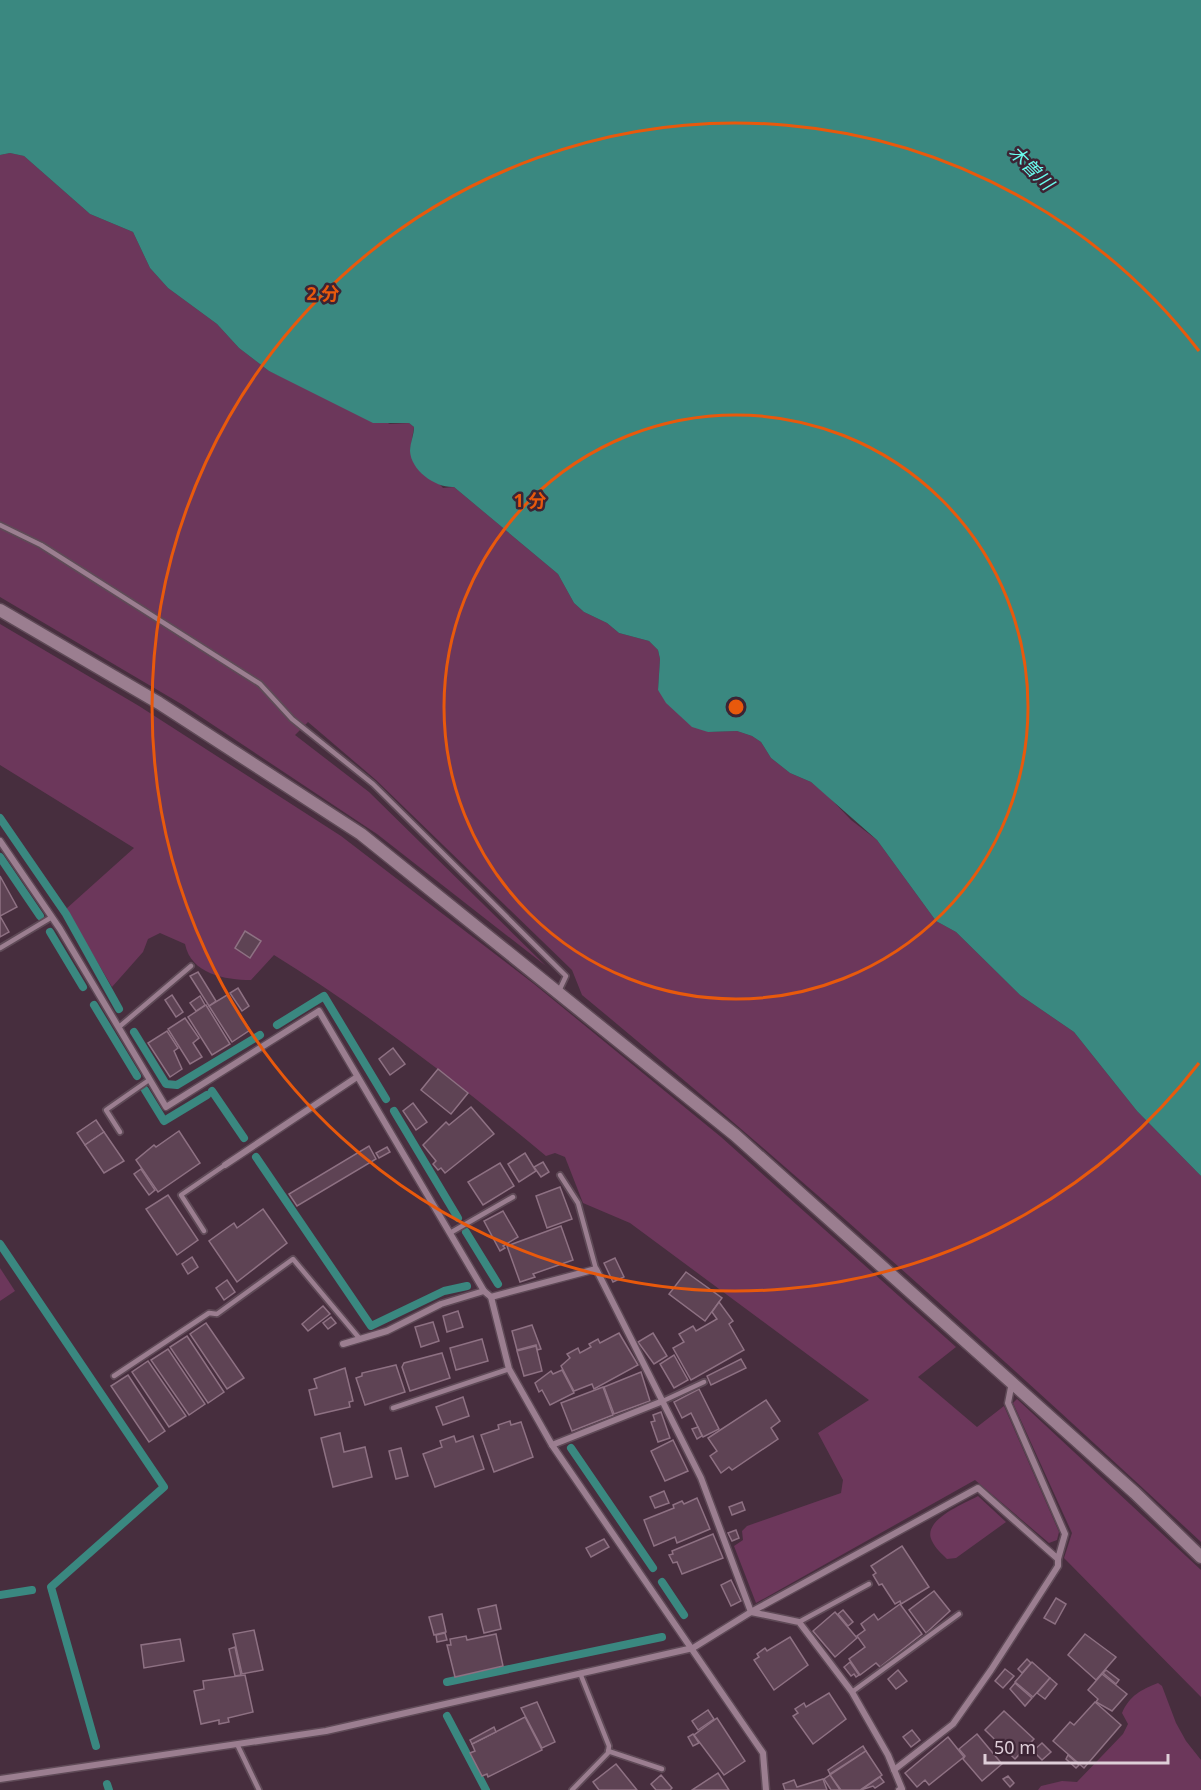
<svg xmlns="http://www.w3.org/2000/svg" width="1201" height="1790" font-family="'Noto Sans','Noto Sans JP',sans-serif">
<rect width="100%" height="100%" fill="#472e3e"/>
<!-- green -->
<g fill="#6c375b">
<path d="M10,153l14,3 66,58 43,18 17,36 18,20 49,36 22,24 30,23 121,53 19,-1 5,4 -4,24 33,37 11,-1 104,87 16,29 10,9 23,11 12,10 30,8 9,9 2,9 -2,31 50,42 29,-1 15,5 9,6 10,16 19,15 21,9 18,15 22,23 26,20 59,81 20,11 64,63 54,37 63,79 64,65v366c-202,-188 -406,-371 -619,-547l-10,-25 -196,-190 -68,-58 -13,13 74,57 177,174 -169,-132 -194,-129 -183,-108v-442z"/>
<path d="M0,624l139,82 202,130 193,148 187,153 235,210 -38,30 59,50 27,-21 55,126 -2,8 -8,3 -74,-63 -219,123 -22,-57 9,-6 -1,-9 5,-5 94,-33 2,-13 -25,-47 51,-33 -239,-177 -47,-20 -18,-46 -10,-4 -9,3c-87,-72 -175,-141 -272,-201l-23,25c-26,0 -60,-6 -66,-36l-25,-11 -12,6 -5,13 -31,35 -46,-78 68,-61 -134,-83z"/>
<polygon points="0,1268 15,1291 0,1301"/>
<polygon points="1017,1399 1201,1570 1201,1697 1064,1558 1072,1533 1013,1403"/>
<path d="M978,1496l28,26 -50,36 -9,1c-5,-5 -12,-11 -15,-18 -11,-21 32,-37 46,-45z"/>
<path d="M1158,1683l4,3 14,37 10,18 15,19v30h-163l3,-4 21,-5 15,1 46,-48 5,-10 -6,-11c8,-18 19,-23 36,-30z"/>
</g>
<!-- water -->
<path fill="#3a8880" d="M0,0h1201v1176l-64,-65 -63,-79 -54,-37 -64,-63 -20,-11 -59,-81 -66,-58 -21,-9 -19,-15 -10,-16 -9,-6 -15,-5 -29,1 -16,-5 -26,-24 -8,-13 2,-31 -2,-9 -9,-9 -30,-8 -12,-10 -23,-11 -10,-9 -16,-29 -104,-87c-18,1 -43,-16 -44,-36 0,-8 4,-16 4,-24l-5,-4h-36l-104,-52 -30,-23 -22,-24 -49,-36 -18,-20 -17,-36 -43,-18 -66,-58 -14,-3 -10,2z"/>
<g fill="none" stroke-linecap="round" stroke-linejoin="round">
<!-- stream -->
<g stroke="#3a8880" stroke-width="8">
<polyline points="0,818 66,914 119,1009"/>
<polyline points="0,857 40,916"/>
<polyline points="50,932 83,987"/>
<polyline points="94,1005 137,1076"/>
<polyline points="277,1025 324,996 386,1099"/>
<polyline points="134,1032 166,1084 177,1085 260,1035"/>
<polyline points="145,1090 164,1121 207,1095"/>
<polyline points="212,1091 244,1138"/>
<polyline points="394,1111 458,1218"/>
<polyline points="256,1157 371,1326 444,1291 467,1286"/>
<polyline points="466,1232 498,1284"/>
<polyline points="0,1244 164,1487 51,1587 96,1746"/>
<polyline points="571,1448 653,1568"/>
<polyline points="662,1582 684,1615"/>
<polyline points="0,1595 32,1590"/>
<polyline points="447,1682 662,1637"/>
<polyline points="447,1716 486,1790"/>
<polyline points="107,1784 109,1790"/>
</g>
</g>
<!-- building -->
<g fill="#5e4354" stroke="#8e7183" stroke-width="1.5">
<polygon points="0,876 17,907 0,916 9,932 0,937"/>
<polygon points="245,931 261,941 250,958 235,948"/>
<polygon points="198,972 216,1001 209,1006 190,976"/>
<polygon points="238,988 249,1006 242,1011 230,993"/>
<polygon points="172,995 183,1012 176,1017 165,1000"/>
<polygon points="227,995 250,1030 232,1042 209,1006"/>
<polygon points="200,996 205,1005 196,1011 190,1003"/>
<polygon points="206,1005 230,1044 212,1055 188,1017"/>
<polygon points="185,1018 199,1038 193,1043 202,1057 190,1064 168,1029"/>
<polygon points="167,1031 178,1048 174,1051 182,1069 170,1077 148,1043"/>
<polygon points="393,1048 405,1064 390,1075 379,1059"/>
<polygon points="438,1069 468,1093 451,1114 421,1090"/>
<polygon points="413,1103 427,1122 416,1130 403,1111"/>
<polygon points="471,1107 494,1134 445,1173 441,1168 438,1170 433,1164 436,1161 423,1145 446,1122 449,1125"/>
<polygon points="96,1120 104,1132 85,1145 77,1133"/>
<polygon points="179,1131 200,1163 158,1192 136,1160 154,1145 156,1147"/>
<polygon points="104,1132 124,1161 104,1173 85,1145"/>
<polygon points="369,1146 376,1159 297,1206 289,1194"/>
<polygon points="387,1147 390,1152 379,1158 376,1153"/>
<polygon points="525,1153 536,1171 519,1182 508,1164"/>
<polygon points="543,1162 549,1172 541,1177 534,1167"/>
<polygon points="500,1163 514,1186 483,1205 468,1182"/>
<polygon points="141,1169 155,1190 149,1195 134,1174"/>
<polygon points="560,1187 572,1219 547,1228 536,1196"/>
<polygon points="168,1195 198,1240 177,1255 146,1209"/>
<polygon points="263,1209 287,1243 237,1282 209,1241 234,1223 237,1228"/>
<polygon points="503,1211 518,1237 503,1246 505,1248 500,1251 484,1221"/>
<polygon points="561,1226 573,1260 533,1274 535,1277 520,1282 507,1246"/>
<polygon points="192,1257 198,1267 188,1274 182,1264"/>
<polygon points="615,1258 624,1277 613,1282 604,1263"/>
<polygon points="686,1272 722,1298 705,1321 669,1294"/>
<polygon points="227,1280 235,1292 224,1300 216,1288"/>
<polygon points="719,1302 733,1321 729,1324 744,1350 691,1380 673,1348 684,1342 679,1334 693,1326 696,1331 717,1319 712,1312"/>
<polygon points="323,1306 330,1314 308,1331 302,1324"/>
<polygon points="458,1311 463,1327 447,1332 443,1316"/>
<polygon points="331,1317 336,1323 328,1329 323,1323"/>
<polygon points="433,1322 439,1341 421,1347 415,1327"/>
<polygon points="206,1323 244,1378 227,1389 190,1334"/>
<polygon points="532,1325 541,1349 537,1350 536,1345 517,1350 512,1331"/>
<polygon points="619,1333 638,1365 594,1389 592,1384 574,1391 561,1366 570,1358 567,1354 578,1348 580,1353 591,1347 589,1344 598,1339 600,1343"/>
<polygon points="653,1333 667,1356 654,1364 638,1342"/>
<polygon points="187,1336 224,1392 208,1403 170,1347"/>
<polygon points="482,1339 488,1361 456,1370 450,1348"/>
<polygon points="536,1346 542,1371 524,1376 517,1351"/>
<polygon points="168,1349 205,1404 189,1415 151,1360"/>
<polygon points="442,1353 450,1378 410,1391 402,1367 404,1363"/>
<polygon points="674,1355 688,1380 674,1388 660,1364"/>
<polygon points="741,1359 746,1368 711,1385 707,1376"/>
<polygon points="148,1361 186,1416 169,1427 132,1372"/>
<polygon points="396,1365 405,1392 365,1405 356,1378 362,1376 362,1373"/>
<polygon points="345,1368 353,1401 349,1402 350,1407 315,1415 309,1390 317,1388 314,1379"/>
<polygon points="562,1370 574,1393 550,1405 542,1390 539,1392 535,1383 551,1371 553,1374"/>
<polygon points="641,1372 650,1401 614,1414 604,1387"/>
<polygon points="128,1375 165,1431 149,1442 111,1386"/>
<polygon points="603,1387 613,1415 572,1431 561,1403"/>
<polygon points="699,1389 719,1429 703,1437 691,1413 682,1418 674,1402"/>
<polygon points="463,1397 469,1416 443,1425 436,1407"/>
<polygon points="766,1400 780,1421 771,1428 778,1439 732,1470 729,1467 721,1473 710,1456 717,1451 708,1438"/>
<polygon points="661,1412 670,1438 658,1442 651,1422 655,1421 653,1415"/>
<polygon points="510,1421 511,1425 521,1422 533,1457 494,1472 481,1435 499,1429 498,1425"/>
<polygon points="698,1427 702,1436 697,1439 692,1429"/>
<polygon points="340,1433 344,1452 365,1447 372,1477 333,1487 321,1438"/>
<polygon points="454,1436 456,1442 473,1436 484,1469 435,1487 423,1454 442,1447 440,1441"/>
<polygon points="673,1440 688,1471 665,1481 651,1451"/>
<polygon points="401,1448 408,1476 396,1479 389,1451"/>
<polygon points="664,1491 669,1503 655,1508 650,1497"/>
<polygon points="697,1498 710,1529 677,1543 675,1537 654,1546 644,1520 674,1508 673,1505 682,1501 684,1504"/>
<polygon points="742,1502 745,1510 732,1515 729,1507"/>
<polygon points="736,1530 739,1538 732,1541 728,1533"/>
<polygon points="713,1534 723,1558 682,1574 677,1562 673,1563 669,1555 673,1554 672,1551"/>
<polygon points="604,1539 609,1547 591,1557 586,1548"/>
<polygon points="902,1546 929,1587 901,1604 900,1601 895,1604 882,1584 879,1585 873,1575 876,1573 871,1566"/>
<polygon points="731,1580 741,1601 731,1606 721,1585"/>
<polygon points="934,1591 950,1611 926,1633 909,1610"/>
<polygon points="1056,1598 1066,1604 1055,1624 1044,1618"/>
<polygon points="900,1604 922,1634 880,1667 876,1663 860,1675 849,1659 865,1647 857,1636 865,1630 861,1624 874,1614 878,1620"/>
<polygon points="496,1605 501,1629 484,1633 478,1609"/>
<polygon points="843,1610 853,1622 848,1626 838,1614"/>
<polygon points="835,1612 857,1638 835,1657 813,1631"/>
<polygon points="442,1614 446,1632 434,1635 429,1617"/>
<polygon points="254,1630 263,1670 242,1674 233,1634"/>
<polygon points="445,1633 447,1640 437,1642 436,1635"/>
<polygon points="496,1634 503,1666 455,1677 447,1645 451,1645 450,1639 466,1636 467,1640"/>
<polygon points="1085,1634 1116,1657 1096,1680 1068,1655"/>
<polygon points="790,1637 808,1665 774,1690 754,1660 759,1657 757,1654 765,1648 767,1651"/>
<polygon points="180,1639 184,1661 144,1668 141,1645"/>
<polygon points="235,1647 241,1675 235,1676 229,1649"/>
<polygon points="1027,1659 1031,1663 1022,1673 1018,1669"/>
<polygon points="850,1662 859,1675 856,1677 854,1674 851,1676 844,1667"/>
<polygon points="1032,1662 1050,1678 1033,1697 1015,1682"/>
<polygon points="1005,1669 1014,1676 1003,1688 995,1681"/>
<polygon points="898,1670 907,1681 896,1689 888,1679"/>
<polygon points="1106,1670 1119,1680 1116,1684 1103,1673"/>
<polygon points="1102,1674 1127,1694 1112,1711 1096,1702 1098,1699 1088,1690"/>
<polygon points="245,1675 253,1712 228,1718 229,1722 219,1724 219,1720 201,1724 194,1691 204,1689 203,1681"/>
<polygon points="1050,1678 1057,1684 1045,1699 1037,1693"/>
<polygon points="1015,1683 1032,1698 1025,1706 1010,1689"/>
<polygon points="829,1693 846,1719 813,1744 793,1716 798,1713 795,1709 804,1703 806,1707"/>
<polygon points="537,1702 555,1742 542,1748 521,1708"/>
<polygon points="1095,1702 1121,1725 1084,1768 1053,1741 1070,1722 1074,1725"/>
<polygon points="708,1710 714,1719 698,1730 692,1721"/>
<polygon points="1004,1711 1034,1739 1015,1759 985,1730"/>
<polygon points="525,1717 542,1750 488,1777 487,1774 482,1776 470,1753 475,1751 472,1744"/>
<polygon points="717,1718 745,1761 724,1775 694,1735"/>
<polygon points="494,1727 496,1732 472,1744 470,1740"/>
<polygon points="912,1730 920,1740 911,1747 903,1737"/>
<polygon points="693,1734 699,1743 693,1746 688,1737"/>
<polygon points="977,1734 1002,1764 982,1781 963,1759 965,1756 959,1749"/>
<polygon points="948,1737 964,1757 929,1785 925,1780 917,1787 905,1773"/>
<polygon points="1042,1743 1051,1752 1042,1760 1033,1751"/>
<polygon points="863,1746 866,1751 830,1774 828,1770"/>
<polygon points="866,1751 882,1775 860,1790 841,1790 830,1775"/>
<polygon points="1068,1755 1079,1765 1076,1768 1066,1759"/>
<polygon points="616,1764 637,1790 599,1790 593,1782"/>
<polygon points="718,1773 729,1790 692,1790"/>
<polygon points="661,1775 672,1788 670,1790 656,1790 651,1784"/>
<polygon points="830,1775 840,1790 831,1790 824,1779"/>
<polygon points="1008,1776 1014,1783 1010,1787 1003,1779"/>
<polygon points="880,1777 884,1782 875,1788 873,1786 861,1790"/>
<polygon points="823,1779 827,1790 785,1790 783,1784 794,1780 797,1787"/>
</g>
<g fill="none" stroke-linecap="round" stroke-linejoin="round">
<!-- lane casing -->
<g stroke="#5f4a57" stroke-width="8">
<g id="lane">
<polyline points="0,525 41,545 260,684 292,719 373,784 566,976 559,991"/>
<polyline points="0,948 52,917"/>
<polyline points="119,1027 191,966"/>
<polyline points="120,1132 106,1110 149,1080"/>
<polyline points="560,1175 578,1203 596,1269"/>
<polyline points="204,1231 181,1195 225,1165"/>
<polyline points="450,1233 513,1197"/>
<polyline points="114,1376 209,1313 217,1314 293,1259 360,1339"/>
<polyline points="663,1401 704,1382"/>
<polyline points="393,1408 509,1369"/>
<polyline points="799,1622 869,1584"/>
<polyline points="852,1692 959,1614"/>
<polyline points="237,1744 259,1790"/>
<polyline points="608,1751 662,1769"/>
<polyline points="572,1790 608,1753 609,1746 580,1673"/>
</g>
</g>
<!-- street casing -->
<g stroke="#5f4a57" stroke-width="9">
<g id="street">
<polyline points="0,841 60,929 166,1107 319,1011 484,1291 491,1297 509,1369 552,1445 763,1753 766,1790"/>
<polyline points="225,1165 357,1077"/>
<polyline points="491,1297 596,1269 701,1478 751,1612 799,1622 852,1692 888,1755 902,1789 899,1790"/>
<polyline points="343,1344 387,1331 441,1304 484,1291"/>
<polyline points="552,1445 663,1401"/>
<polyline points="894,1770 953,1724 991,1670 1058,1566 1058,1559"/>
<polyline points="0,1779 326,1731 693,1648 751,1612 978,1488 1058,1559 1065,1534 1008,1403 1012,1382"/>
</g>
</g>
<!-- secondary casing -->
<g stroke="#5f4a57" stroke-width="15">
<polyline id="secondary" points="0,610 159,703 361,834 735,1135 1135,1493 1201,1557"/>
</g>
<!-- lane -->
<use href="#lane" stroke="#9b7e90" stroke-width="4.5"/>
<!-- street -->
<use href="#street" stroke="#9b7e90" stroke-width="6"/>
<!-- secondary -->
<use href="#secondary" stroke="#9b7e90" stroke-width="12"/>
</g>
<!-- distance rings -->
<g fill="none" stroke="#e8590c" stroke-width="3">
<circle cx="736" cy="707" r="292"/>
<path d="M1199 1063A584 584 0 1 1 1199 351"/>
</g>
<g text-anchor="middle" stroke-width="5" stroke-linejoin="round" paint-order="stroke">
<!-- water labels -->
<g font-size="18" font-style="italic" fill="#69fbed" stroke="#3c2434">
<text transform="translate(1031 168) rotate(45)" y="6">木曽川</text>
</g>
</g>
<circle cx="736" cy="707" r="9" fill="#e8590c" stroke="#3c2434" stroke-width="3"/>
<g font-size="18" text-anchor="middle" font-weight="bold" fill="#e8590c" stroke="#3c2434" stroke-width="5" stroke-linejoin="round" paint-order="stroke">
<text x="323" y="300">2 分</text>
<text x="530" y="507">1 分</text>
</g>
<!-- scale -->
<path d="M985 1754v9h183v-9" fill="none" stroke="#deced8" stroke-width="3"/>
<text x="994" y="1754" font-size="18" fill="#deced8" stroke="#3c2434" stroke-width="4.5" paint-order="stroke">50 m</text>
</svg>
